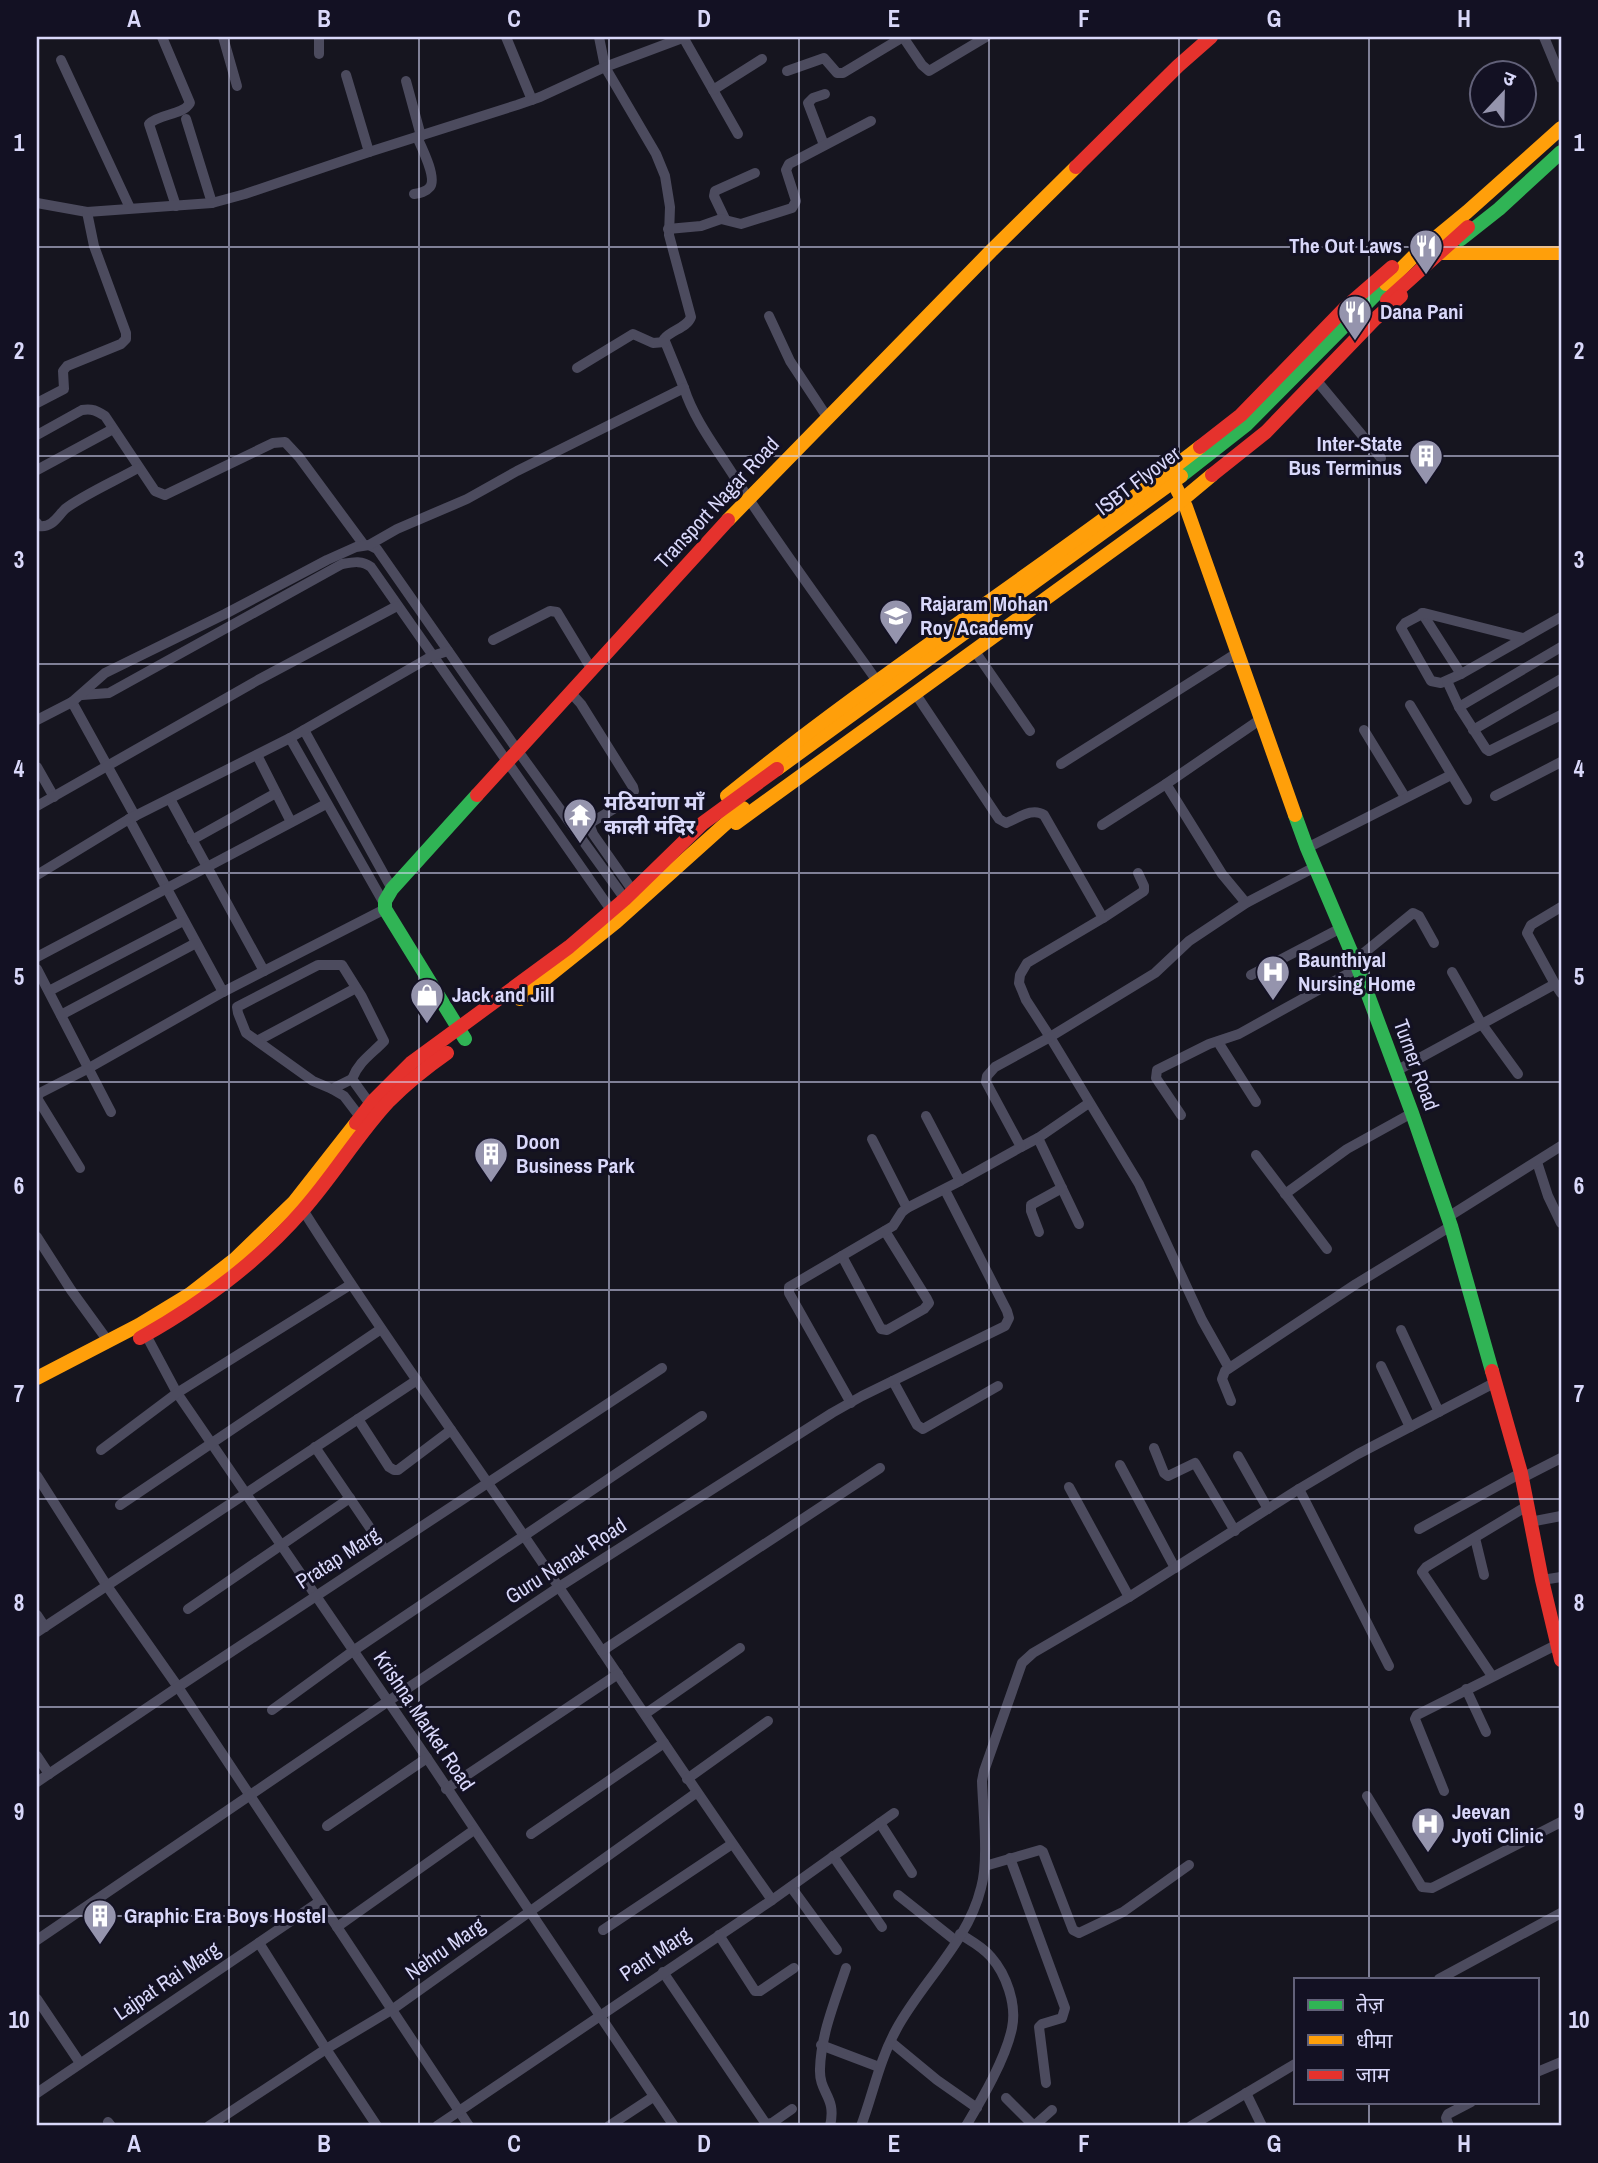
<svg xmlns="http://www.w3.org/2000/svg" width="1598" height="2163" font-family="'Archivo Narrow','Noto Sans Devanagari',sans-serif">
<rect width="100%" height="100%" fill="#16151f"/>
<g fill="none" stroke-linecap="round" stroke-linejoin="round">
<!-- street -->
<g stroke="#4c4b5e" stroke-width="10">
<path d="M162,37l28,66c-8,13 -30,10 -41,21l27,82"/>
<polyline points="223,37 237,86"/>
<polyline points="319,37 319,54"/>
<polyline points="506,37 532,100"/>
<path d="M599,37l6,30 51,87 9,22 5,31 -1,28 22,82c-4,11 -20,13 -27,22l20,49"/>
<polyline points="683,37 738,134"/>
<polyline points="903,37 922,65 929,71 986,37"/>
<polyline points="1544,37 1561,78"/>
<polyline points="61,60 130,208"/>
<polyline points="787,71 824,58 837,73 843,73 903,37"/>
<polyline points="346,75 369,152"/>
<polyline points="406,81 421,136"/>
<polyline points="713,90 762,59"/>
<polyline points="186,119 212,203"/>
<polyline points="824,145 808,103 813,98 825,94"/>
<path d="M414,194c6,-1 12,-2 16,-7 7,-9 -8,-39 -13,-50"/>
<polyline points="37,203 87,212 212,203 245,194 369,152 517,105 540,97 605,67 685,37"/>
<polyline points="725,219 714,196 715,191 755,173"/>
<polyline points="668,229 701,226 721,219 741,224 792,208 796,201 786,170 789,164 871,121"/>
<polyline points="769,316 790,361 827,417"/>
<polyline points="577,368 633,334 653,343 665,342"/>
<polyline points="1317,381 1381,458"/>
<polyline points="37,403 64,389 63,371 67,366 121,344 126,339 126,333 94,246 87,212"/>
<path d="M37,435l45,-25c10,-2 15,1 23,6l50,75 10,4 108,-52 12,-1 14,15 65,88"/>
<polyline points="37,470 113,429"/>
<path d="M37,523l2,3c13,2 18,-9 26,-17 18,-14 52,-29 73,-41"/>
<polyline points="369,545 377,549 518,751 625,899"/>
<polyline points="1422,613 1461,674"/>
<polyline points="1523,638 1424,613 1405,623 1401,628 1431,681 1441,683 1461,674 1561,617"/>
<polyline points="493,640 550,611 557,612 592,670"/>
<polyline points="974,650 1030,731"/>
<polyline points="1447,681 1459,707 1486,749 1489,751 1561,715"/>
<polyline points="571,693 581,704 633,787 634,791 630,799 592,822 590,826 593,834 633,891"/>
<path d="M915,693l84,126 7,4c13,-5 26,-16 38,-8l59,103 41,-27v-5l-6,-13"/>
<path d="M82,695l27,-2 233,-129c11,-2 20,-4 29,3l240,343"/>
<polyline points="72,702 135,816"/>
<polyline points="1410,705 1467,800"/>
<polyline points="1459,707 1561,647"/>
<path d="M37,720l35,-18 33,-29 120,-59 102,-54 29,-13 13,-2 28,-16 70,-30 50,-28 167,-83c10,31 30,57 48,85 45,71 96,139 145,208"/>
<polyline points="304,730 392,889"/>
<polyline points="1364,730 1405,797"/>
<polyline points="1473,730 1561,679"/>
<polyline points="290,738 385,905"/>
<polyline points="257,755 291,822"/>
<polyline points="1061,764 1237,653"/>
<polyline points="37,767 54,797"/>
<polyline points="1166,784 1222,874 1246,903"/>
<polyline points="1495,796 1561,762"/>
<polyline points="170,799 264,971"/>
<polyline points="37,806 258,680 397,606"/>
<polyline points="129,819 223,992"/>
<polyline points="1102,825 1166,784 1261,719"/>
<polyline points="192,840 276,793"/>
<polyline points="1307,848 1451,775"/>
<polyline points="37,875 129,819 290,738 432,656 448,651"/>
<polyline points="1103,918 1027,963 1020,975 1019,983 1026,1000 1050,1037 1139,1184 1202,1320 1229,1368"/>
<polyline points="37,957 326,804"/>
<polyline points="1354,961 1413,913 1419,916 1434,943"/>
<polyline points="37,969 111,1112"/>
<polyline points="1452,972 1481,1023 1518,1074"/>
<polyline points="1251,975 1341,928"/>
<polyline points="1555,984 1561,993"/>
<polyline points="49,991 183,921"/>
<polyline points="61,1015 196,943"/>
<polyline points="257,1041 356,988"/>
<polyline points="1218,1042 1256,1102"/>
<polyline points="1396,1071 1555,984 1527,933 1531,925 1561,907"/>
<polyline points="332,1089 352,1079"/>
<polyline points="1181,1115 1156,1078 1157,1070 1209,1044 1239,1034 1358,968"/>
<polyline points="926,1116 960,1181"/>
<path d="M360,1117l-16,-21 -12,-7 -19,-8 -67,-48 -8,-20 -1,-6 81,-42h24l20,32 22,44c-12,13 -25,20 -32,38l18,25"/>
<polyline points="1038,1138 1079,1224"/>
<polyline points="872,1139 907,1208"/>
<polyline points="1021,1147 1038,1138 1089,1103"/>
<polyline points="1256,1155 1327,1249"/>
<polyline points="1537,1162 1548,1196 1561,1223"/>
<polyline points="80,1168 37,1098 40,1093 89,1068 223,992 385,909"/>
<polyline points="1285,1194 1347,1149 1412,1113"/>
<path d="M303,1210c68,108 143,211 215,317 85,124 167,250 254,373"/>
<polyline points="1448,1217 1561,1146"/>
<polyline points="1039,1232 1031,1211 1031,1205 1062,1188"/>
<polyline points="37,1237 71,1290 108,1341"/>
<polyline points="842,1256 881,1329 887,1330 924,1309 929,1303 927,1299 885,1231"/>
<polyline points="1401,1330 1439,1412"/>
<polyline points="146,1335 177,1393 427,1758 674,2126"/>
<polyline points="1381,1366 1410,1427"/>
<polyline points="893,1381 917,1425 923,1429 998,1386"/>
<polyline points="1231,1401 1222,1379 1225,1371 1356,1284 1451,1226"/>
<polyline points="851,1403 789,1293 789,1287 893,1226 902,1212 907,1208 960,1181 1021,1147 986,1082 987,1076 995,1067 1050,1037 1155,973 1189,941 1246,903 1315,867"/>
<polyline points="358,1419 389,1467 394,1470 398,1470 451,1430"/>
<polyline points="315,1447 385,1550"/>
<polyline points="1154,1448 1164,1473 1168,1476 1195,1463 1235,1531"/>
<polyline points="101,1450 177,1393 350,1285"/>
<polyline points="1238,1456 1268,1509"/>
<polyline points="1120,1465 1175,1568"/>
<polyline points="37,1476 107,1586 178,1687 469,2126"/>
<polyline points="1522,1478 1561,1458"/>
<polyline points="1069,1487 1129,1597"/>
<polyline points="1299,1489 1389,1666"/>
<polyline points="120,1505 381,1329"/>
<polyline points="1530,1522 1561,1516"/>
<polyline points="1419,1529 1521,1473"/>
<polyline points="1475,1538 1484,1575"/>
<polyline points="1542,1580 1561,1577"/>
<polyline points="188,1609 350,1498"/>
<polyline points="37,1615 45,1627"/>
<polyline points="37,1632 417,1380"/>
<polyline points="602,1651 880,1468"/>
<polyline points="1492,1676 1422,1572 1426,1567 1527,1506"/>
<polyline points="1466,1689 1486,1732"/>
<polyline points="272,1710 353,1651 702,1416"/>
<polyline points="645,1714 740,1648"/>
<polyline points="37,1756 49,1774"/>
<polyline points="687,1779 768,1721"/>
<polyline points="37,1782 178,1687 662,1368"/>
<polyline points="446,1789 618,1674"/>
<polyline points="1444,1791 1415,1719 1417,1715 1558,1644"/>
<polyline points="1367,1796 1422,1887 1432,1888 1561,1822"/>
<polyline points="880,1823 912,1873"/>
<polyline points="327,1826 427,1758"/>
<polyline points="531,1834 664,1743"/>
<polyline points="833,1856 882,1927"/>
<polyline points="1010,1858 1065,2008 1062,2018 1042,2024 1039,2027 1046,2083"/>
<polyline points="985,1866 1040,1850 1043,1852 1073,1930 1079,1933 1123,1912 1189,1865"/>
<polyline points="791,1887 837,1950"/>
<polyline points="898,1895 956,1941"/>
<polyline points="337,1927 474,1830"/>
<polyline points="603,1930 732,1844"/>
<path d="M960,1934c11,7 23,13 31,23 15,17 26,47 21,71 -6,30 -30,71 -46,98"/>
<polyline points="719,1935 755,1991 760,1991 794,1968"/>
<polyline points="37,1940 387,1702 559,1587 832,1413 862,1396 1005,1326 1009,1318 1007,1311 945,1190"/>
<polyline points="259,1943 326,2049 377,2126"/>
<polyline points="663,1972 766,2124 772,2123 792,2109"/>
<polyline points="1439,1979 1561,1913"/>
<polyline points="37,1999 80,2063"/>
<polyline points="891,2042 937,2080 977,2108"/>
<polyline points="821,2045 879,2067"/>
<polyline points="1537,2072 1561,2062"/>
<polyline points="37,2093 319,1902"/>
<polyline points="1246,2093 1262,2126"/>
<polyline points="1006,2098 1034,2126 1052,2110"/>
<polyline points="108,2122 111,2126"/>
<polyline points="209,2126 326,2049 393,2009 696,1793"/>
<polyline points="437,2126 772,1900 894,1813"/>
<polyline points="609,2126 653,2097"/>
<path d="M830,2126c7,-30 -11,-32 -10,-57 1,-35 15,-68 26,-101"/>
<path d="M861,2126c12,-32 18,-65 35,-96 25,-47 72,-88 85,-142 8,-28 2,-76 1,-107l2,-10 38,-108 11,-10 96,-56 170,-108 59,-35 138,-72"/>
<polyline points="1191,2126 1295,2064"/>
<polyline points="1449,2126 1446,2118 1448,2114 1471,2102"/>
</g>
<!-- fast -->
<g stroke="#30b455" stroke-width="14">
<polyline points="1461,239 1499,209 1561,152"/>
<polyline points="1181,476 1246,425 1386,284"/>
<polyline points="1295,815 1307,848 1358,968 1412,1113 1451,1226 1492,1371"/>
<polyline points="465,1039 385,909 385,901 392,889 477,795"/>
</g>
<!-- slow -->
<g stroke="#ff9f0a" stroke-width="14">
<polyline points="1437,253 1561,253"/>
<polyline points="1386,284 1416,254 1467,212 1561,128"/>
<polyline points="1168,472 1186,507 1295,815"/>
<polyline points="728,520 991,251 1076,167"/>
<polyline points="777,769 1181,476"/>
<path d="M727,796c152,-124 319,-229 473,-349"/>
<polyline points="736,823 1182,500 1212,475"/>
<polyline points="520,999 616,922 743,808"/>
<polyline points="37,1378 139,1325 190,1294 235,1259 294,1202 356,1123"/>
</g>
<!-- jam -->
<g stroke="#e5322d" stroke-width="14">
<polyline points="1076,167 1178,66 1211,37"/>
<polyline points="1387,300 1468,227"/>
<polyline points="1200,447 1241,415 1347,306 1392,267"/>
<polyline points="1212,475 1266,432 1375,319 1401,296"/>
<polyline points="477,795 728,520"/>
<polyline points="356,1123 373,1101 411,1063 569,947 625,899 703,823 777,769"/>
<path d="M140,1338c61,-34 117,-75 163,-128 31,-35 55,-76 86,-109 18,-18 38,-34 58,-48"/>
<polyline points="1492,1371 1521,1473 1542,1580 1561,1660"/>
</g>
</g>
<!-- grid -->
<path fill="none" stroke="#d9d8fa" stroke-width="2" stroke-opacity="0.55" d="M229,37v2089M419,37v2089M609,37v2089M799,37v2089M989,37v2089M1179,37v2089M1369,37v1942M37,247h1524M37,456h1524M37,664h1524M37,873h1524M37,1082h1524M37,1290h1524M37,1499h1524M37,1707h1524M37,1916h1524M1369,2102v24"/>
<!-- icons -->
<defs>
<g id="restaurant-pin" transform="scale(1.75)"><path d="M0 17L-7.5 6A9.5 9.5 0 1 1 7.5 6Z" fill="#9594ad" stroke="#131123"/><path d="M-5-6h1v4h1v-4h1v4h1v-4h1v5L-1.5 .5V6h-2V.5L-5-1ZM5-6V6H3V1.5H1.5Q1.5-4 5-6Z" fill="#fff"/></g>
<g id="building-pin" transform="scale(1.75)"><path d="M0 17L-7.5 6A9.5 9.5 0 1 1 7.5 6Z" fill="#9594ad" stroke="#131123"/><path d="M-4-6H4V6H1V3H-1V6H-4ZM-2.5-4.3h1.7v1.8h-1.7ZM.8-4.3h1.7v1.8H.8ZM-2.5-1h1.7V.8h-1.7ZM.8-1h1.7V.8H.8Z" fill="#fff"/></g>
<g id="school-pin" transform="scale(1.75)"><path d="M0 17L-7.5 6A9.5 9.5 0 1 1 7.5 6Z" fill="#9594ad" stroke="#131123"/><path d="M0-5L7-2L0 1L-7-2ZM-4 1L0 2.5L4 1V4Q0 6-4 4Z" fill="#fff"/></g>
<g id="temple-pin" transform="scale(1.75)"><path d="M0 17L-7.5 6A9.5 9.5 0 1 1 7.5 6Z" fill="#9594ad" stroke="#131123"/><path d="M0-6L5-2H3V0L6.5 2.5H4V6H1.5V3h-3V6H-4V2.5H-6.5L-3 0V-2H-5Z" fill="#fff"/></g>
<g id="hospital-pin" transform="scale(1.75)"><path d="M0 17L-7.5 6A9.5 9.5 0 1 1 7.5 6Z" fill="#9594ad" stroke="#131123"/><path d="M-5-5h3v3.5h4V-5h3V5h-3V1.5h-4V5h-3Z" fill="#fff"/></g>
<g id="shop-pin" transform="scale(1.75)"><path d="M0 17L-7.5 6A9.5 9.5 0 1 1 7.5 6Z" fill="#9594ad" stroke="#131123"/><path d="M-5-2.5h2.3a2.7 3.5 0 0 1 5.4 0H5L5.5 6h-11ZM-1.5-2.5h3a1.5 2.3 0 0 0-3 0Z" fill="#fff"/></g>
</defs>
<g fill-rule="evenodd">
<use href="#restaurant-pin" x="1426" y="246"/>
<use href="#restaurant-pin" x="1355" y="312"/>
<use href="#building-pin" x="1426" y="456"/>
<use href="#school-pin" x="896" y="616"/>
<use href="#temple-pin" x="580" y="815"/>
<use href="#hospital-pin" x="1273" y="972"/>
<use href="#shop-pin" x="427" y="995"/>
<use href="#building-pin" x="491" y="1154"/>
<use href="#hospital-pin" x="1428" y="1824"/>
<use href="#building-pin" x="100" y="1916"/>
</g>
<g text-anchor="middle" stroke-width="6" stroke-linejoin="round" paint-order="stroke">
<!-- poi labels -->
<g font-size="21" font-weight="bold" fill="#d9d8fa" stroke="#131123" text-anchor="start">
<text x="1402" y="253" text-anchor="end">The Out Laws</text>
<text x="1380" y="319">Dana Pani</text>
<text x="1402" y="451" text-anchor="end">Inter-State<tspan x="1402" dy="24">Bus Terminus</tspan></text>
<text x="920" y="611">Rajaram Mohan<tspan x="920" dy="24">Roy Academy</tspan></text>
<text x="604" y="810">मठियांणा माँ<tspan x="604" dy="24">काली मंदिर</tspan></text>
<text x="1298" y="967">Baunthiyal<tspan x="1298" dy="24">Nursing Home</tspan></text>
<text x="452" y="1002">Jack and Jill</text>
<text x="516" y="1149">Doon<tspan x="516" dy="24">Business Park</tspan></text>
<text x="1452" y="1819">Jeevan<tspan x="1452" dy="24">Jyoti Clinic</tspan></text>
<text x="124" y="1923">Graphic Era Boys Hostel</text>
</g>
<!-- street labels -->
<g font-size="21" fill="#d9d8fa" stroke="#131123">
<text transform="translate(1138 481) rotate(-37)" y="7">ISBT Flyover</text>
<text transform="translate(717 503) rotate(-47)" y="7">Transport Nagar Road</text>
<text transform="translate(1416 1065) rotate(70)" y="7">Turner Road</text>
<text transform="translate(338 1558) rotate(-33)" y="7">Pratap Marg</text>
<text transform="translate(566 1561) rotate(-33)" y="7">Guru Nanak Road</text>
<text transform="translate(424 1721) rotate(56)" y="7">Krishna Market Road</text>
<text transform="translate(445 1949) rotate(-35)" y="7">Nehru Marg</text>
<text transform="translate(655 1954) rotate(-34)" y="7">Pant Marg</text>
<text transform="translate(167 1981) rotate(-34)" y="7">Lajpat Rai Marg</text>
</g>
</g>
<!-- border -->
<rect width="1598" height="2163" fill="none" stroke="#131123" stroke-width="77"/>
<!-- legend -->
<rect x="1294" y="1978" width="245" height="126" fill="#131123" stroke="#626179" stroke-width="2"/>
<rect x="1308" y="2000" width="35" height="10" fill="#30b455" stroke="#626179" stroke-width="2"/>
<text x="1356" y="2012" font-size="21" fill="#d9d8fa">तेज़</text>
<rect x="1308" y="2035" width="35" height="10" fill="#ff9f0a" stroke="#626179" stroke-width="2"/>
<text x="1356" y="2048" font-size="21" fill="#d9d8fa">धीमा</text>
<rect x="1308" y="2070" width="35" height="10" fill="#e5322d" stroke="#626179" stroke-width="2"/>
<text x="1356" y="2082" font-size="21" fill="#d9d8fa">जाम</text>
<!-- north arrow -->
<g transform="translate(1503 94) rotate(22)"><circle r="33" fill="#131123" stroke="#626179" stroke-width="2"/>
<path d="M0-5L12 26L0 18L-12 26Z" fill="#9594ad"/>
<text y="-10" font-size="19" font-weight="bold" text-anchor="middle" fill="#d9d8fa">उ</text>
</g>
<rect x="38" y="38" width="1522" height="2086" fill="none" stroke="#d9d8fa" stroke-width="2.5"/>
<g font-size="23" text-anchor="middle" font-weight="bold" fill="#d9d8fa">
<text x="134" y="27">A</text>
<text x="324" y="27">B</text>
<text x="514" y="27">C</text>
<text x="704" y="27">D</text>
<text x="894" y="27">E</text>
<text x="1084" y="27">F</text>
<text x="1274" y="27">G</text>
<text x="1464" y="27">H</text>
<text x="19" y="151">1</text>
<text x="1579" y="151">1</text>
<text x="19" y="359">2</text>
<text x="1579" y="359">2</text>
<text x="19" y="568">3</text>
<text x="1579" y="568">3</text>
<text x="19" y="777">4</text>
<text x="1579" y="777">4</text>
<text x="19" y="985">5</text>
<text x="1579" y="985">5</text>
<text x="19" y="1194">6</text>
<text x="1579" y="1194">6</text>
<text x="19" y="1402">7</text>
<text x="1579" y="1402">7</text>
<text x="19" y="1611">8</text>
<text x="1579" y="1611">8</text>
<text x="19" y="1820">9</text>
<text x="1579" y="1820">9</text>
<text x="19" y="2028">10</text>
<text x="1579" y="2028">10</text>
<text x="134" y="2152">A</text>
<text x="324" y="2152">B</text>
<text x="514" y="2152">C</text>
<text x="704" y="2152">D</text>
<text x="894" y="2152">E</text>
<text x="1084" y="2152">F</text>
<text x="1274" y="2152">G</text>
<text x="1464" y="2152">H</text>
</g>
</svg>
